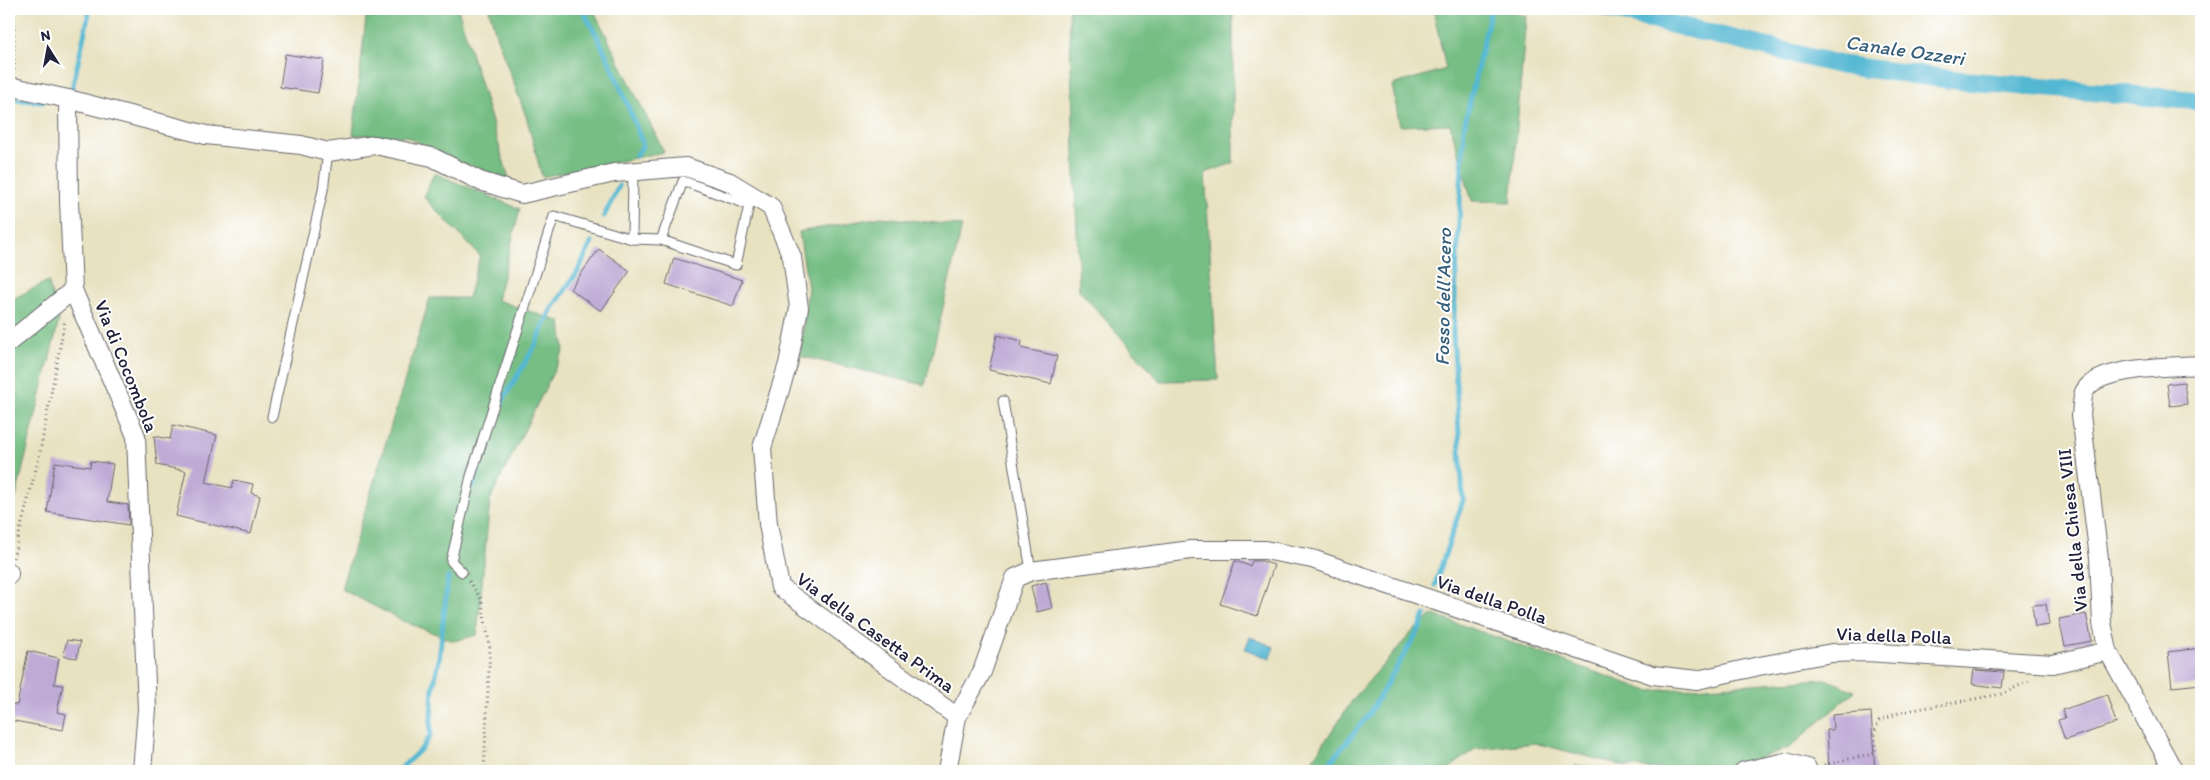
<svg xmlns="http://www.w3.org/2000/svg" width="2210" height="780" font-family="Itim,sans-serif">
<rect width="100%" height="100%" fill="#fff"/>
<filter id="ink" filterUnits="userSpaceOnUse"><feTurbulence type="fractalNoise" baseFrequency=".02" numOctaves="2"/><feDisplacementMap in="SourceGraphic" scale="10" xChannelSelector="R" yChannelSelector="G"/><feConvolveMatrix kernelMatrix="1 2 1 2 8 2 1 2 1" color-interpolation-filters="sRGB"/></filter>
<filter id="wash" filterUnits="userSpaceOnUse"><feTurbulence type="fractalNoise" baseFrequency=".0096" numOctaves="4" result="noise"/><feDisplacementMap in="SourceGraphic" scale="20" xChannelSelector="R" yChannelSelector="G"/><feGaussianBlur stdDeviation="1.12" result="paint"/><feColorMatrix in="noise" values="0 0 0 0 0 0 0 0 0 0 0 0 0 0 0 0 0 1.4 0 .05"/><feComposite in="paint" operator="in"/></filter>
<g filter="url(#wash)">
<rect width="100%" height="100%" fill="#e8e2c1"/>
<!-- green -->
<polygon fill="#93e09d" stroke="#5a816c" points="1576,765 1624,771 1575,771"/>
<!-- forest -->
<g fill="#76be84" stroke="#4c7060">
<polygon points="367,9 458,9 509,179 462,163 405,136 353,135"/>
<polygon points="489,9 593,9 664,152 542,177 527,119 497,38"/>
<polygon points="1069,9 1233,9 1233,163 1205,173 1218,380 1160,381 1079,290"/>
<polygon points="1433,9 1499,9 1526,16 1511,202 1472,201 1450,124 1400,126 1392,85 1446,69"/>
<polygon points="434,173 520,209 497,300 561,322 564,350 490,500 477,635 454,641 403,621 341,589 430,298 468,298 480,256 424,197"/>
<polygon points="881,217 962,226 925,385 800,356 808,288 799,232"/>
<polygon points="48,281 59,320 9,525 9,301"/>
<polygon points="1433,615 1649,691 1825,679 1855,691 1789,748 1719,771 1682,771 1624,766 1535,743 1475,749 1446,771 1305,771 1354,698 1413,631"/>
</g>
<!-- water -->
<polygon fill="#54b8d3" stroke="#3b6d87" points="1250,637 1274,647 1270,659 1245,649"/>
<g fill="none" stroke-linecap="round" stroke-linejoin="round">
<!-- stream -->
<g stroke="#54b8d3" stroke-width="5">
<path d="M582,9c26,43 43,89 61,136l-7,11"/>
<polyline points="72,89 90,9"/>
<polyline points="9,99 43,102"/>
<polyline points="604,216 619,186"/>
<polyline points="473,487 488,438 503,400 535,346 550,312 578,271 592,242"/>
<polyline points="1435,585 1463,500 1453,334 1464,127 1491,9"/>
<polyline points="398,771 422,748 430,736 433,688 439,660 448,577"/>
<polyline points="1323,771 1367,717 1420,628 1425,615"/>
</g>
<!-- canal -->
<polyline stroke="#54b8d3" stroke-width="19" points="1609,9 1841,65 1956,80 2201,101"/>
</g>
<g id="blocks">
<!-- building -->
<g fill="#bfaad6">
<polygon points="285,54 324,60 318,93 280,87"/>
<polygon points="599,249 630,271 601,311 570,289"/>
<polygon points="674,258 742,280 733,306 666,284"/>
<polygon points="997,335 1022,341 1021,348 1057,356 1051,384 989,370"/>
<polygon points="2184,382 2187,404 2170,406 2167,384"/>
<polygon points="173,425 217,435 206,482 232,488 234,480 253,484 251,493 260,496 251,534 176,516 186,471 157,465 154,436 170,439"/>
<polygon points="91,461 113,464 107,502 128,505 129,525 47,512 55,462 90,467"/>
<polygon points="1235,561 1250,566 1252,561 1262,561 1274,565 1257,616 1220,604"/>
<polygon points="1046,582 1052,608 1037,612 1031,586"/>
<polygon points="2046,604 2049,625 2035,627 2032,605"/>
<polygon points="2086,614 2092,641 2065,646 2059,619"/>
<polygon points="67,640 80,642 77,658 63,656"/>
<polygon points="2201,648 2201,684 2172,687 2168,652"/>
<polygon points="28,651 59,658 54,684 63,685 57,712 66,714 63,730 9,720 9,704 17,705"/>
<polygon points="1974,670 2004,672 2002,688 1972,684"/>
<polygon points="2107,695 2116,723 2065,740 2058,720 2065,718 2062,710"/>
<polygon points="1871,712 1875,771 1829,771 1827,730 1833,730 1832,715"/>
</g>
</g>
</g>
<g filter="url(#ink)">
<use href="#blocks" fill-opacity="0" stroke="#67656a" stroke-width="1"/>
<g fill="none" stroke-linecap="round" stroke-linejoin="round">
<!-- lane casing -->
<g stroke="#67656a" stroke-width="11">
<g id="lane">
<polyline points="632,239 661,240 683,181 749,205 736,265 661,240"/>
<polyline points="1003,401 1031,571"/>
<polyline points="272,417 323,190 328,152"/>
<polyline points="462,572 451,561 471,476 554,216 632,239 633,172"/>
</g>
</g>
<!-- street casing -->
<g stroke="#67656a" stroke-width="20">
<g id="street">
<polyline points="9,86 68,99 206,135 301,145 328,152 375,145 432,157 480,181 522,194 614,173 686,167 730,182 771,207 792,257 799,308 788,364 762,448 768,524 780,587 957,717"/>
<polyline points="68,99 69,201 73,290 136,436 147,709 142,771"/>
<polyline points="9,342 73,290"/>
<polyline points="9,575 9,572"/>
<polyline points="947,771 957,717 982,672 1015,578 1031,571 1191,550 1265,550 1312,559 1653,675 1697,680 1759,666 1832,653 1866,652 2053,664 2108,651"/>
<polyline points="1744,771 1786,762 1807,768 1808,771"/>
<path d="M2174,771l-66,-120 -6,-28 -3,-65 -18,-143c1,-7 1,-17 3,-23 13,-26 90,-25 117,-27"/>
</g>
</g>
<!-- path -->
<g stroke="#67656a" stroke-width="3" stroke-dasharray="1 4" stroke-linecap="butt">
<polyline points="14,9 14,71"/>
<polyline points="13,558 39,457 65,320"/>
<polyline points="469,581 481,599 490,648 484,771"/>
<polyline points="1824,765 1875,753 1875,731 1879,721 1901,712 2002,694 2031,680"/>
</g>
<!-- lane -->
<use href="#lane" stroke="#fff" stroke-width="9"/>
<!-- street -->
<use href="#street" stroke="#fff" stroke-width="18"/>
</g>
</g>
<g text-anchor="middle" stroke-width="4" stroke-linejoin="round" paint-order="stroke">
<!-- street labels -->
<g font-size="19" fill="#22223b" stroke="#fff">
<text transform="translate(127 366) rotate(68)" y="7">Via di Cocombola</text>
<text transform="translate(2072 530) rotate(-96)" y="7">Via della Chiesa VIII</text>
<text transform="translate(1492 599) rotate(19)" y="7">Via della Polla</text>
<text transform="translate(876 632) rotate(36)" y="7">Via della Casetta Prima</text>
<text transform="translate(1894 635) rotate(2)" y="7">Via della Polla</text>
</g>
<!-- water labels -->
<g font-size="20" font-style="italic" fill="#365e78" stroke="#fff">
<text transform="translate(1905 50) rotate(8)" y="7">Canale Ozzeri</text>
<text transform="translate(1443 297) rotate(-89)" y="7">Fosso dell'Acero</text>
</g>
</g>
<!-- margin -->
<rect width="2210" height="780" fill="none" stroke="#fff" stroke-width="30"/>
<!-- north arrow -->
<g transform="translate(48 48) rotate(349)" stroke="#ffffff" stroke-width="4" paint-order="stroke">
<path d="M0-4L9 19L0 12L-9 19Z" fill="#22223b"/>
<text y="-8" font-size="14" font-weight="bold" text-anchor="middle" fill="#22223b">N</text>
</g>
</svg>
